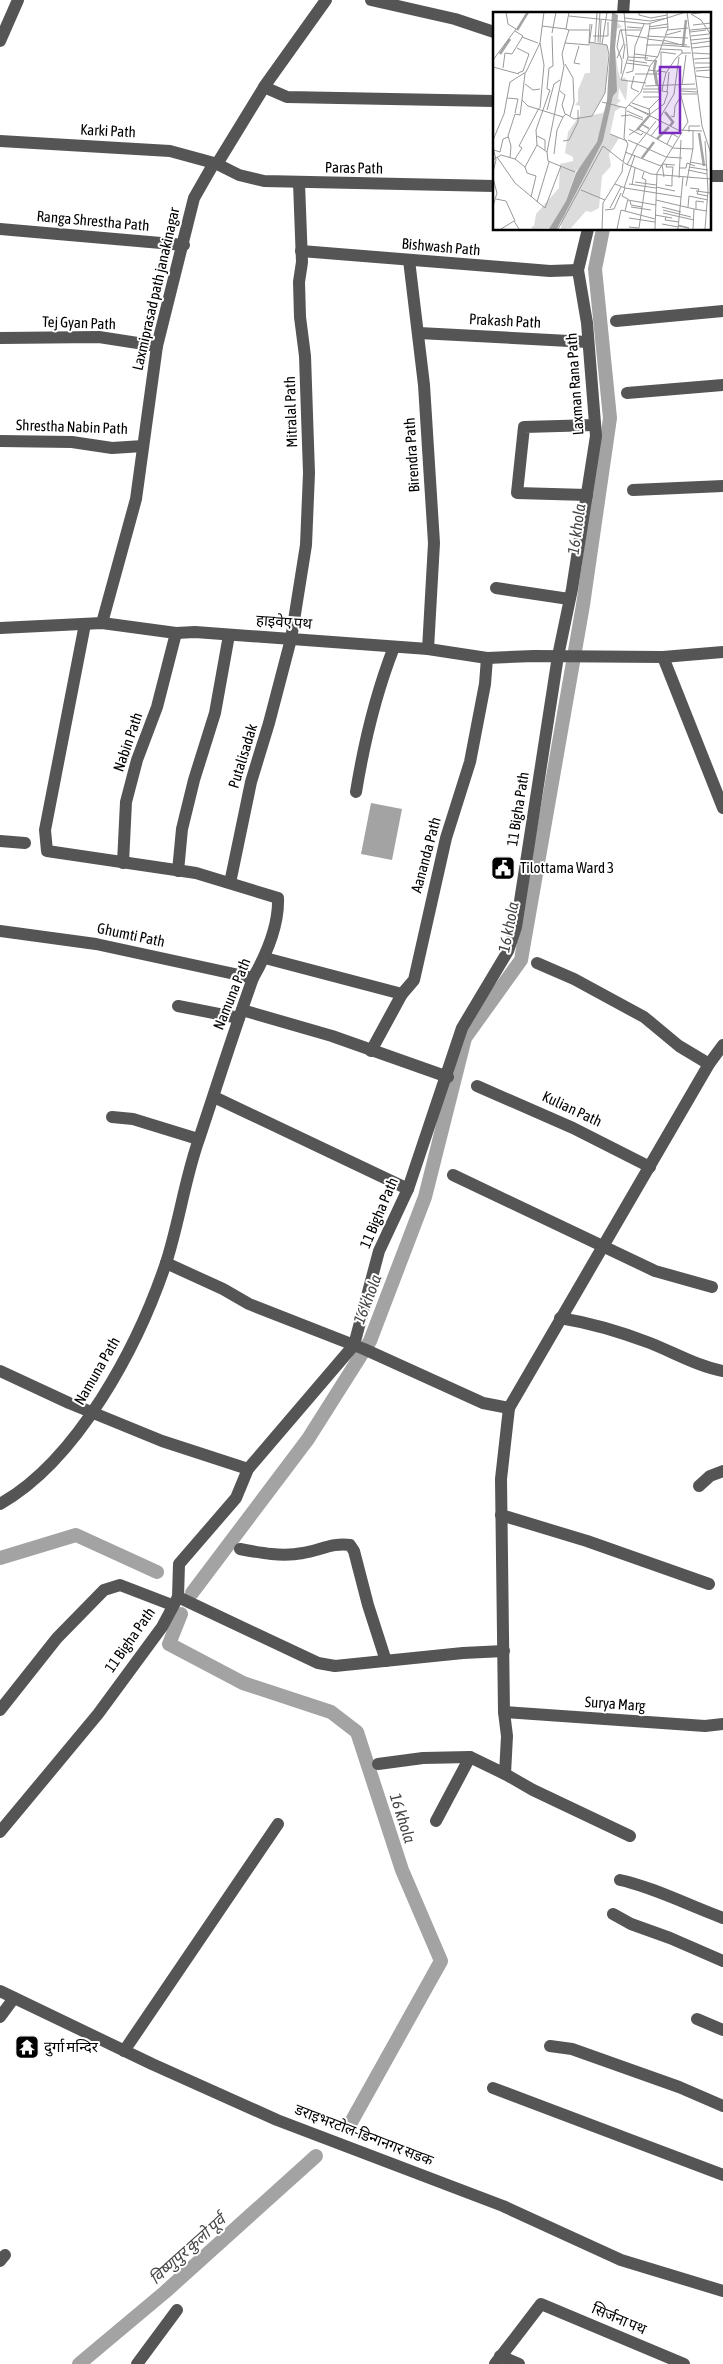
<svg xmlns="http://www.w3.org/2000/svg" width="723" height="2364" font-family="'Asap Condensed','Noto Sans Devanagari',sans-serif">
<rect width="100%" height="100%" fill="#fff"/>
<!-- water -->
<polygon fill="#a3a3a3" points="371,803 402,809 392,860 361,854"/>
<g fill="none" stroke-linecap="round" stroke-linejoin="round">
<!-- canal -->
<g stroke="#a3a3a3" stroke-width="14">
<polyline points="0,1558 76,1535 157,1572"/>
<polyline points="192,1593 308,1439 370,1341 425,1197 465,1038 521,960 583,605 610,418 595,269 603,229"/>
<polyline points="181,1614 169,1644 243,1683 331,1712 357,1732 402,1870 441,1961 349,2126"/>
<polyline points="79,2364 165,2292 316,2156"/>
</g>
<!-- minor -->
<g stroke="#555" stroke-width="12">
<polyline points="371,0 455,19 494,32"/>
<polyline points="623,14 624,0"/>
<polyline points="0,41 18,0"/>
<polyline points="264,87 287,97 494,101"/>
<polyline points="0,141 170,151 214,163"/>
<polyline points="217,164 239,175 264,181 494,186"/>
<polyline points="709,176 723,176"/>
<polyline points="0,229 184,245"/>
<polyline points="301,251 550,271 578,270"/>
<polyline points="409,260 424,385 434,543 428,649"/>
<polyline points="616,321 723,311"/>
<polyline points="419,333 588,342"/>
<polyline points="0,338 99,337 157,346"/>
<polyline points="627,393 723,385"/>
<polyline points="0,441 72,442 112,448 143,446"/>
<polyline points="633,490 723,486"/>
<polyline points="587,495 517,493 524,427 595,425"/>
<polyline points="496,588 569,599"/>
<polyline points="102,623 136,499 157,346 194,198 214,163 217,164 266,84 326,0"/>
<polyline points="0,628 102,623 176,633 195,632 428,649 487,658 534,656 663,657 723,652"/>
<polyline points="663,657 723,808"/>
<path d="M356,792c8,-49 20,-99 38,-145"/>
<polyline points="0,841 25,843"/>
<polyline points="123,863 126,802 137,760 157,707 176,633"/>
<polyline points="178,871 182,829 194,780 215,713 229,635"/>
<polyline points="230,883 251,782 269,723 291,639 306,545 309,473 305,356 300,317 299,282 302,262 299,183"/>
<polyline points="0,931 96,944 253,978"/>
<polyline points="265,958 402,994"/>
<polyline points="537,963 574,979 644,1017 679,1046 709,1064"/>
<polyline points="178,1006 239,1018"/>
<polyline points="242,1010 332,1036 448,1077"/>
<polyline points="371,1051 402,994 414,980 446,838 470,762 485,684 487,658"/>
<polyline points="477,1086 573,1128 650,1167"/>
<polyline points="214,1097 408,1189"/>
<polyline points="112,1117 133,1119 198,1139"/>
<polyline points="453,1175 655,1271 712,1287"/>
<polyline points="166,1263 223,1289 249,1304 364,1349 483,1403 509,1408"/>
<path d="M560,1318c31,5 61,14 90,25 25,10 47,23 73,28"/>
<polyline points="0,1371 69,1403 162,1441 248,1469"/>
<polyline points="699,1486 710,1476 723,1471"/>
<path d="M0,1504c78,-44 138,-158 166,-241 13,-40 19,-85 33,-124 18,-54 35,-108 54,-161 13,-23 26,-54 25,-80l-82,-25 -149,-22 -2,-21 40,-206"/>
<polyline points="501,1515 587,1541 709,1584"/>
<path d="M240,1549c21,4 42,8 63,4 15,-2 31,-11 47,-8l4,6 14,54 18,56"/>
<polyline points="178,1597 318,1663 335,1666 463,1653 504,1651"/>
<polyline points="0,1710 57,1638 104,1590 120,1585 172,1605"/>
<polyline points="504,1712 705,1726 723,1724"/>
<polyline points="378,1764 423,1758 470,1757 505,1774 507,1736 504,1712 501,1479 509,1408 709,1064 723,1045"/>
<polyline points="505,1774 533,1790 630,1836"/>
<polyline points="436,1821 470,1757"/>
<polyline points="0,1832 98,1714 162,1627 178,1597 179,1564 236,1498 248,1469 354,1345 379,1251 408,1189 462,1028 508,951 516,927 558,656 572,589 596,436 587,323 578,270 588,229"/>
<path d="M620,1880c33,7 70,26 103,38"/>
<polyline points="613,1914 631,1924 670,1938 723,1961"/>
<polyline points="0,1991 152,2064 277,2120 503,2206 621,2260 723,2291"/>
<polyline points="0,2017 14,1998"/>
<polyline points="697,2019 723,2030"/>
<polyline points="550,2046 572,2049 679,2087 723,2106"/>
<polyline points="124,2051 278,1824"/>
<polyline points="493,2088 723,2175"/>
<polyline points="0,2261 5,2255"/>
<polyline points="500,2356 519,2364"/>
<polyline points="137,2364 177,2310"/>
<polyline points="495,2364 541,2304 684,2364"/>
</g>
</g>
<!-- icons -->
<defs>
<g id="civic-square" transform="scale(1.25)"><rect x="-9" y="-9" width="18" height="18" rx="4" fill="#000" stroke="#fff"/><path d="M-.6-6.5H3V-4.5H.6V-3L4-1V1h2V6H-6V1h2V-1L-.6-3ZM-1.2 2.5V6h2.4V2.5Z" fill="#fff"/></g>
<g id="temple-square" transform="scale(1.25)"><rect x="-9" y="-9" width="18" height="18" rx="4" fill="#000" stroke="#fff"/><path d="M0-6L5-2H3V0L6.5 2.5H4V6H1.5V3h-3V6H-4V2.5H-6.5L-3 0V-2H-5Z" fill="#fff"/></g>
</defs>
<g fill-rule="evenodd">
<use href="#civic-square" x="503" y="868"/>
<use href="#temple-square" x="27" y="2047"/>
</g>
<g text-anchor="middle" stroke-width="4" stroke-linejoin="round" paint-order="stroke">
<!-- street labels -->
<g font-size="15" fill="#000" stroke="#fff">
<text transform="translate(108 131) rotate(3)" y="5">Karki Path</text>
<text transform="translate(354 168) rotate(1)" y="5">Paras Path</text>
<text transform="translate(93 221) rotate(5)" y="5">Ranga Shrestha Path</text>
<text transform="translate(441 247) rotate(5)" y="5">Bishwash Path</text>
<text transform="translate(156 289) rotate(-77)" y="5">Laxmiprasad path janakinagar</text>
<text transform="translate(505 321) rotate(3)" y="5">Prakash Path</text>
<text transform="translate(79 323) rotate(2)" y="5">Tej Gyan Path</text>
<text transform="translate(575 384) rotate(-94)" y="5">Laxman Rana Path</text>
<text transform="translate(291 412) rotate(-92)" y="5">Mitralal Path</text>
<text transform="translate(72 427) rotate(2)" y="5">Shrestha Nabin Path</text>
<text transform="translate(412 455) rotate(-94)" y="5">Birendra Path</text>
<text transform="translate(284 622) rotate(4)" y="5">हाइवेए पथ</text>
<text transform="translate(128 742) rotate(-71)" y="5">Nabin Path</text>
<text transform="translate(243 756) rotate(-73)" y="5">Putalisadak</text>
<text transform="translate(518 809) rotate(-81)" y="5">11 Bigha Path</text>
<text transform="translate(426 855) rotate(-75)" y="5">Aananda Path</text>
<text transform="translate(131 935) rotate(12)" y="5">Ghumti Path</text>
<text transform="translate(232 994) rotate(-68)" y="5">Namuna Path</text>
<text transform="translate(572 1109) rotate(25)" y="5">Kulian Path</text>
<text transform="translate(379 1213) rotate(-67)" y="5">11 Bigha Path</text>
<text transform="translate(97 1371) rotate(-60)" y="5">Namuna Path</text>
<text transform="translate(130 1640) rotate(-55)" y="5">11 Bigha Path</text>
<text transform="translate(615 1704) rotate(4)" y="5">Surya Marg</text>
<text transform="translate(364 2135) rotate(21)" y="5">डराइभरटोल-डिन्गनगर सडक</text>
<text transform="translate(619 2319) rotate(23)" y="5">सिर्जना पथ</text>
</g>
<!-- poi labels -->
<g font-size="15" fill="#000" stroke="#fff" text-anchor="start">
<text x="520" y="873">Tilottama Ward 3</text>
<text x="44" y="2052">दुर्गा मन्दिर</text>
</g>
<!-- water labels -->
<g font-size="16" font-style="italic" fill="#444" stroke="#fff">
<text transform="translate(576 529) rotate(-82)" y="6">16 khola</text>
<text transform="translate(508 927) rotate(-79)" y="6">16 khola</text>
<text transform="translate(367 1299) rotate(-69)" y="6">16 khola</text>
<text transform="translate(403 1818) rotate(72)" y="6">16 khola</text>
<text transform="translate(187 2249) rotate(-42)" y="6">विष्णुपुर कुलो पूर्व</text>
</g>
</g>
<!-- overview -->
<g transform="translate(493 12)">
<rect width="218" height="218" fill="#fff"/>
<path d="M124,10l5,5 -5,2 -2,19 3,23 3,9 3,-3 4,4 -2,20 -7,-13 -1,11 3,1 -5,5 6,2 -7,4 -5,23 9,4 -10,16 2,12 -9,10 -3,32 -8,4 -5,-1 -15,17 -10,1 2,-16 40,-72 13,-59 -2,-21zM97,30l17,3 1,10 -3,38 -13,22 11,-2 3,-5 -9,34 -12,22 -9,7 -10,30 -16,27 -17,1 -2,-2 3,-1 2,-12 23,-26 1,-24 13,-3v-4l-8,-4 3,-21 12,-17v-9l-5,-1 3,-4v-11l7,-17h5z" fill="#dcdcdc"/>
<path d="M119,0l6,3 -3,33 2,43 -4,5 -10,45 -46,88h-8l17,-28 10,-28 21,-31 10,-42z" fill="#a3a3a3"/>
<path fill="none" stroke="#a3a3a3" stroke-width="2.5" d="M24,18l11,-18M190,34l3,-26M7,42l10,-15M163,48l-2,10 3,16M172,100l8,10 -3,4M144,118l12,-14M206,121l5,33M164,127l12,-12M149,146l12,-16"/>
<path fill="none" stroke="#999" stroke-width="1" d="M76,0l-3,17 3,1 -4,13 24,2 3,-21M131,0l4,45 -7,23 25,3M146,0v3l12,3M194,0l15,114 9,28M198,2l10,6 10,15M198,2l15,-2M76,4l79,8 38,-12M132,6l25,3 18,-3M158,6l16,-3M157,12l-5,36 9,1M200,13l18,-2M49,14l24,3M134,15l15,1M156,15l19,-3M156,17l19,-2M76,18h20M174,18l21,-2M197,18l21,-2M197,20l16,-2M59,21l4,-21M134,23l20,3M173,23l15,-4M59,24l1,30 -4,2 -2,21 3,1 -14,40 1,15 10,7 1,9 27,11M100,24h15v-14M154,24l17,1M198,24l18,-2M29,25l16,6M172,25l23,1M154,27l16,2M170,28l15,4M198,28l20,-2M102,30l2,-30M105,30l2,-30M96,31l1,-19M107,31l1,-23M169,31l25,2M109,32l5,-32M198,32l20,-3M153,33h16M169,33l28,2M86,34l-5,17 6,1M24,36l12,6 -6,17 -5,2M199,36l19,-2M167,37l22,1v3M168,40l15,2M200,41l18,1M142,42l23,3M135,45l20,1M124,46l7,-15 -3,-14M130,47l2,-15M201,47l17,-1M0,48l23,-31 -8,-5 -2,-12M135,48l19,3M133,51l23,3M202,51h16M72,52l8,14 1,24 -4,14M0,55l26,7M10,56l2,-15 7,1 11,-18 -8,-5M202,56l16,-1M155,58l18,2M203,59l15,-1M32,61l-3,27 6,6 35,11 3,-3 8,5 18,-3 13,-23 4,-38 -2,-10 -18,-3M133,61l7,-2 2,-25 9,-22M128,62l1,-13 -5,-14 3,-17h21M142,62h24M141,64l-3,12 8,4M203,64l15,2M32,72l8,6 7,-1M170,73l3,-12 10,-15 6,-5h9M189,73l4,-30M152,74l50,-2M150,77h16M187,77h16M67,79l5,4 -3,10 3,9M188,79l16,1M150,80h17M174,80l2,-20M188,82h16M188,84l7,26 -6,9M150,85h17M14,86l11,1 -3,14M109,90l24,6M139,91l17,6M136,93l49,25 24,1M47,96l4,-43 -4,-22M141,96l15,6M54,98l7,-26 6,-4M134,99l16,7M156,103l15,-11 4,-12 -6,-1 1,-6M128,104l9,-1 13,5M178,104l3,1 1,-11 6,-10 -2,-10M157,105l-1,-8 11,-11 -4,-25 5,-6v-15M165,109l16,-27 5,-37M136,117l12,6 2,-2M156,117l-8,-5 8,4M196,120v-6h11M117,122l17,7M136,123l9,-6 34,18M44,124l8,4v10M158,124l10,-13M0,128l11,-26 6,-32 16,-10 14,-29 4,-31M135,128l38,17 16,1M70,129l6,-1 9,-18v-12M212,129l3,49 -3,39M146,131l17,-22M174,132l5,-10 6,3M0,135l3,13 -3,12M179,136l21,1M1,138l6,2 3,-13 5,-2M54,140l17,-86 -2,-12 3,-11M132,140l36,14M61,142l3,-24 6,-13M4,145l18,26 30,25 16,-42M17,146l1,-12 -3,-10 7,-22 5,1 2,-15M22,147l7,-11 -3,-2 20,-38M0,148l8,-5 14,4 10,8 12,-22M130,150l5,-18 -4,-6 2,-30 15,-16 9,-26 8,-10 10,-28 -1,-16M197,150l16,3M174,152l-1,3h7l-1,11M134,153l11,-22M32,155l2,6 9,3 -5,21M196,155l19,3M187,156h6l1,-5 8,3M195,158l19,4M171,165l-2,-13 13,1M0,166l4,15 -4,13M186,166l2,-38M142,170l21,3M122,172l10,4 -3,8 6,3 -3,12 30,8M136,172l27,4M139,173l3,-17M172,173l7,1v-8M193,174l7,-38v-17M163,175l19,4M131,176l11,-33M132,176l56,9M197,176l9,1 -2,5 11,2M88,178l24,10M203,179l15,2M3,187l10,2 9,20M135,188l28,5M163,188l38,9M137,189l1,4 11,2M44,190l12,-40M138,195l20,3M169,195l19,5M195,195l1,-11 19,4M117,196l11,-21M203,197v-8l8,1M112,198l9,-1 7,-16M170,198l28,7M170,201l31,7M162,203l17,3M173,205l-1,3 14,2M136,206l26,4M169,212l16,3M185,214l11,2 -11,-3M136,215l10,1 7,-48 -4,-2 2,-6M8,217l13,-8 5,8M65,217l45,-83 23,18 25,10 60,5M109,217l1,-26 19,-31 1,-9M124,217l4,-19 4,1M162,217l2,-56 25,-41M185,217l5,-52M200,217l1,-20 13,2"/>
<path fill="#7b2cbf" fill-opacity="0.15" stroke="#7b2cbf" stroke-width="2.5" d="M167,55h20v66h-20z"/>
<rect width="218" height="218" fill="none" stroke="#000" stroke-width="2.5"/>
</g>
</svg>
